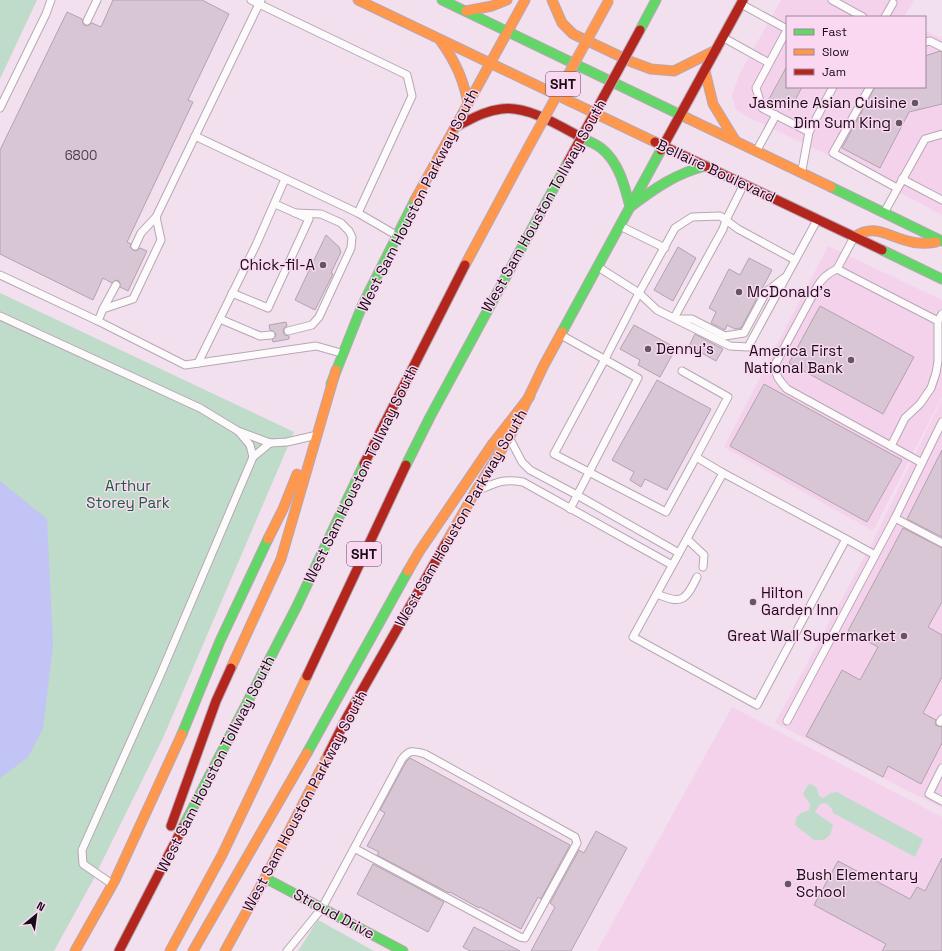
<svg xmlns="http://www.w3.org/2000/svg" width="942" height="951" font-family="'Space Grotesk',sans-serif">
<rect width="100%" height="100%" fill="#f2e0ee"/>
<!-- built -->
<g fill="#f5d2ec">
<polygon points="781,0 914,0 904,17 787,17 787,87 925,87 925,30 942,39 942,215 828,155 748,117 736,110 732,96 739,75"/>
<polygon points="828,246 942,300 942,397 873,531 724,447"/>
<polygon points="942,399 942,808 775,723 872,543"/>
<polygon points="732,707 942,817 942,951 597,951"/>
</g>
<!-- green -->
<g fill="#bfdbca">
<polygon points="0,0 37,0 0,79"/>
<polygon points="0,293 294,432 163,738 92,882 54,951 0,951"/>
<polygon points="811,784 817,788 819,796 823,798 831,793 837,792 923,839 915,857 833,813 832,809 826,803 820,804 815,812 833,825 830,835 824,840 814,840 795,825 796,818 801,813 809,810 810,804 803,794 808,785"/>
<polygon points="318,920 374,951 298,951"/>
</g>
<!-- water -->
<polygon fill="#c1c4f5" points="0,481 47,519 53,645 43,729 28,757 0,778"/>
<!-- building -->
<g fill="#d9c6d5" stroke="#b2a2ae">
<polygon points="113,0 202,0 229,14 188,100 193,102 127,242 131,244 130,247 133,250 136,251 140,248 147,251 128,291 120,287 120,283 118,280 114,281 112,283 103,278 93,300 0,254 0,150 67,12 82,19 83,23 85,26 89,25 92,23 101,27"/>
<polygon points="940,51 942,52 942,104 909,112 880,168 842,148 875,87 925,87 925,56"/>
<polygon points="787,66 787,87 802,87 790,110 769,99"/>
<polygon points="326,235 339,247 341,252 331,273 333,274 315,310 295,300"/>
<polygon points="678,247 696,258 673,301 654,290"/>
<polygon points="749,258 772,270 741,328 735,329 727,325 725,330 711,323 716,312 709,308 729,269 740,275"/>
<polygon points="820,306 914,357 883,414 789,363"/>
<polygon points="286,322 287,326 284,328 283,332 285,335 289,336 289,339 273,342 272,340 275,337 276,334 273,331 270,330 269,325"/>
<polygon points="634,325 676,348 660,377 638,365 640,360 620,349"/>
<polygon points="695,334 723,349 716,361 689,346"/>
<polygon points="657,380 711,409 667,490 645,479 641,487 630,480 634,472 612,460"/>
<polygon points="764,384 902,460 867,522 730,446"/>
<polygon points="942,450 942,537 907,519"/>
<polygon points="903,528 942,548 942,602 928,627 942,635 942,677 923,713 936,720 935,724 937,726 942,727 942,743 921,784 888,766 883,777 806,736 842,670 860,680 878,647 848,631"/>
<polygon points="410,758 570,845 541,899 538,897 521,929 480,907 479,908 450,892 449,893 377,855 379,852 367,846 385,813 380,810 406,762"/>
<polygon points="596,831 627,848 571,951 531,951 555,907 550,903 579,850 584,853"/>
<polygon points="942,858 942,951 882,951 886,944 814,905 838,861 910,899 917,887 925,891"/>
<polygon points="373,864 444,902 428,932 357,894"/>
<polygon points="474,927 520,951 470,951 463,947"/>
</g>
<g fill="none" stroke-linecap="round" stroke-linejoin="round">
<!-- lane casing -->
<g stroke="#b7a7b3" stroke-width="9">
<g id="lane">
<polyline points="251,0 259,4 261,0"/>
<polyline points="832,0 863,17"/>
<polyline points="741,4 787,29"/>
<polyline points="885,17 893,3"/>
<polyline points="87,21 97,0"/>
<polyline points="787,30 756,88 762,108 809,132"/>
<polyline points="724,38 769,63"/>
<polyline points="925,42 930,41 942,47"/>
<polyline points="870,87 833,153 897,188"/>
<polyline points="0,108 46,14 51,0"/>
<polyline points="195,136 358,213 396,235"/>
<polyline points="757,150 776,115"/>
<polyline points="802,170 809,132 833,87"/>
<polyline points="902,179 942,200"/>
<polyline points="743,186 726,220 720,216 692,217 675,228 639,293 657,310 730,346 748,347 816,222"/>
<polyline points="885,211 925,139 942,134"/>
<polyline points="622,227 665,248"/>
<path d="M853,239l-16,30c-9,4 -15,9 -20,18l-41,76c-2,12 3,17 11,26l135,74"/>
<polyline points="135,246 141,233 156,217"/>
<polyline points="598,267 639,293 605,359 554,454 666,512 696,457 723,473"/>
<polyline points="837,269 938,321"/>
<polyline points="0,275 98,321"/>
<polyline points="232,293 268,308 309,219 275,204"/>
<polyline points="103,309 116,285"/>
<polyline points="0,316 200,408 238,431 270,443 287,442 313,436"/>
<polyline points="674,318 723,229 726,220 738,229 795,260"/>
<polyline points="220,319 260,336 271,335"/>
<polyline points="678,319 692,319 725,336 744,333 766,292 784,278"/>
<polyline points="288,331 312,325 319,317 351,248 352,237 349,231 341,223 321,214 295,213"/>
<polyline points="561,335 638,378 570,509"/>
<polyline points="341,353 316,346 185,365 98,321 103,309 133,299 161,240 156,217 259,4 407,75 412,96 358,213"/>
<polyline points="198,363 256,245 285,179"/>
<polyline points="682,371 728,397 696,457"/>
<polyline points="240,433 250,445 253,457"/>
<polyline points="511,441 522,462 530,470 577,495 679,553"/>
<polyline points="891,446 905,418 920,404 931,388 936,373 938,361 938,321 942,314"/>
<path d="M484,488c15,-7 22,-9 39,-6l149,83"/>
<polyline points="895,518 942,543"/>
<polyline points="687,539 704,555 703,567"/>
<polyline points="846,539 723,473 633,637 757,705 846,539 875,555"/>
<path d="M657,594c25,11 29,6 40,-17"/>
<polyline points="787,721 895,518 942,422"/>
<polyline points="940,722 942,719"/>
<polyline points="942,768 929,794 942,801"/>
<polyline points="112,884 83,864 82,850 159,678 253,457 270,443"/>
<path d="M287,951l35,-43 80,-149c8,-10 11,-8 23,-5l150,83 2,6 -52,95 -5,-1 -166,-89"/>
</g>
</g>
<!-- fast casing -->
<g stroke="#b7a7b3" stroke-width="11">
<g id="fast">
<polyline points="442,0 687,118"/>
<polyline points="640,30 656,0"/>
<path d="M582,138c6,3 14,6 19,10 18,14 24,39 29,59"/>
<polyline points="831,187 942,241"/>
<path d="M630,207c24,-18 46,-34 76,-41"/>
<polyline points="882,250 942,279"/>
<polyline points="562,332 661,150"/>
<polyline points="331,384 362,306 415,200"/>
<polyline points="406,465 430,417 568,162"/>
<polyline points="182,734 220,641 268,539"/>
<polyline points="307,753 408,571"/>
<polyline points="183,827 297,606 364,464"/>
<polyline points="265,878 403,951"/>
</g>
</g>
<!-- slow casing -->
<g stroke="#b7a7b3" stroke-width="11">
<g id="slow">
<polyline points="358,0 655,142"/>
<polyline points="552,0 562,23 573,34 632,62 651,69 674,71 716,50"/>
<polyline points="466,11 492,6 507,0"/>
<path d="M440,40c15,21 23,38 28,63"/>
<polyline points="705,71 713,104 735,140"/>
<polyline points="687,118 831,187"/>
<polyline points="415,200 525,0"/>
<path d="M854,237c20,-14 33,-1 54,4 9,3 18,3 28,1"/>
<polyline points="465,265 517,168"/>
<polyline points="268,539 283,509 297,474"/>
<polyline points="446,543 475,492 509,438 544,365 562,332"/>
<polyline points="408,571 419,552 491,446 530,396"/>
<polyline points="231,668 281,559 336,370"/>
<polyline points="75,951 115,880 182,734"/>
<polyline points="170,951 222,855 307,676"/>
<polyline points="193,951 307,753"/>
<polyline points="225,951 265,878 328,755"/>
</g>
</g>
<!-- jam casing -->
<g stroke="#b7a7b3" stroke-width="11">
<g id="jam">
<path d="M455,127c15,-7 29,-16 46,-18 26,-4 59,17 81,29"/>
<polyline points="655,142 882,250"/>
<polyline points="661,150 743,0"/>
<polyline points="364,464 465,265"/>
<polyline points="307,676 406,465"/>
<polyline points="328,755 347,717 446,543"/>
<polyline points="171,826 216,701 231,668"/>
<polyline points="119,951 183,827"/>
</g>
</g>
<!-- lane -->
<use href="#lane" stroke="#fdfafc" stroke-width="7"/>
<!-- fast -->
<use href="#fast" stroke="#63d668" stroke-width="9"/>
<!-- slow -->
<use href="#slow" stroke="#ff974d" stroke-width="9"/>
<!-- jam -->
<use href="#jam" stroke="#b3261e" stroke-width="9"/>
<!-- slow-bridge casing -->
<g stroke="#c0abbb" stroke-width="11" stroke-linecap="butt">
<polyline id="slow-bridge" points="517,168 609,0"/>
</g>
<!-- jam-bridge casing -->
<g stroke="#c0abbb" stroke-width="11" stroke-linecap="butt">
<polyline id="jam-bridge" points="568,162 640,30"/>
</g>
<!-- slow-bridge -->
<use href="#slow-bridge" stroke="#ff974d" stroke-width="9"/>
<!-- jam-bridge -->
<use href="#jam-bridge" stroke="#b3261e" stroke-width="9"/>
</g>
<!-- markers -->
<g fill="#655662" stroke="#fad8f1" stroke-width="1.5">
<circle cx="915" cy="103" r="4"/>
<circle cx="899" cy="123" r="4"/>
<circle cx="323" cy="265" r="4"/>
<circle cx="739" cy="292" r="4"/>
<circle cx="648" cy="349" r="4"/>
<circle cx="851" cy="360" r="4"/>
<circle cx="753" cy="602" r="4"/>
<circle cx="904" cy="636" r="4"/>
<circle cx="788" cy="884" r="4"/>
</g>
<g text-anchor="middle" stroke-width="3" stroke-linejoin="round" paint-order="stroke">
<!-- number labels -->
<g font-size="13" fill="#4a3b47">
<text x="81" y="160">6800</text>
</g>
<!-- shield labels -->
<g fill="#fad8f1" stroke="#5c4858" stroke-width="1">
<rect x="546" y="72" width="34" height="24" rx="3"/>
<rect x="347" y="542" width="34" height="24" rx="3"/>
</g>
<g font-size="14" font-weight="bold" fill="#190b16">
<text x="563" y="89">SHT</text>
<text x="364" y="559">SHT</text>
</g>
<!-- poi labels -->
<g font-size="15" fill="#190b16" stroke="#fad8f1" text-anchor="end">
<text x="907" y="108">Jasmine Asian Cuisine</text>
<text x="891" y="128">Dim Sum King</text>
<text x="315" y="270">Chick-fil-A</text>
<text x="747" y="297" text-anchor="start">McDonald's</text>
<text x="656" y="354" text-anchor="start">Denny's</text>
<text x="843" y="356">America First<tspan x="843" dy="17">National Bank</tspan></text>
<text x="761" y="598" text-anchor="start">Hilton<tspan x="761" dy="17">Garden Inn</tspan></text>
<text x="896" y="641">Great Wall Supermarket</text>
<text x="796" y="880" text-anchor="start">Bush Elementary<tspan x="796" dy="17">School</tspan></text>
</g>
<!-- street labels -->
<g font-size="15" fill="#190b16" stroke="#fad8f1">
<text transform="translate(716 171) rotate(25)" y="5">Bellaire Boulevard</text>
<text transform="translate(418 200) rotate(-63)" y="5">West Sam Houston Parkway South</text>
<text transform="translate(544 206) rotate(-61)" y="5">West Sam Houston Tollway South</text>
<text transform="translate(361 474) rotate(-64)" y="5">West Sam Houston Tollway South</text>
<text transform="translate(461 518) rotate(-60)" y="5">West Sam Houston Parkway South</text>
<text transform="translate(216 764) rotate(-63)" y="5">West Sam Houston Tollway South</text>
<text transform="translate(305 801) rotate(-62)" y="5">West Sam Houston Parkway South</text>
<text transform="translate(334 914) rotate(28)" y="5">Stroud Drive</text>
</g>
<!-- park labels -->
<g font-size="15" fill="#15623b" stroke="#fad8f1">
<text x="128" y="491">Arthur<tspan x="128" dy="17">Storey Park</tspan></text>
</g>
</g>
<!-- legend -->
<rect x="786" y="16" width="140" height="72" fill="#fad8f1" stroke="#a08699"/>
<rect x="794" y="29" width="20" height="6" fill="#63d668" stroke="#a08699"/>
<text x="822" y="36" font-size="12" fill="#190b16">Fast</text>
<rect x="794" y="49" width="20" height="6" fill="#ff974d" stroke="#a08699"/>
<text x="822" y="56" font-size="12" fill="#190b16">Slow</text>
<rect x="794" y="69" width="20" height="6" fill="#b3261e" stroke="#a08699"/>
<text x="822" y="76" font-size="12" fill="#190b16">Jam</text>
<!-- north arrow -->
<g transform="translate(36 915) rotate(29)" stroke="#fad8f1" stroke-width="3" paint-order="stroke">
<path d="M0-3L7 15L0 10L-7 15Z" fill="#190b16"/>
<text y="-6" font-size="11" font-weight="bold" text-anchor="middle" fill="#190b16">N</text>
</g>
</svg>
